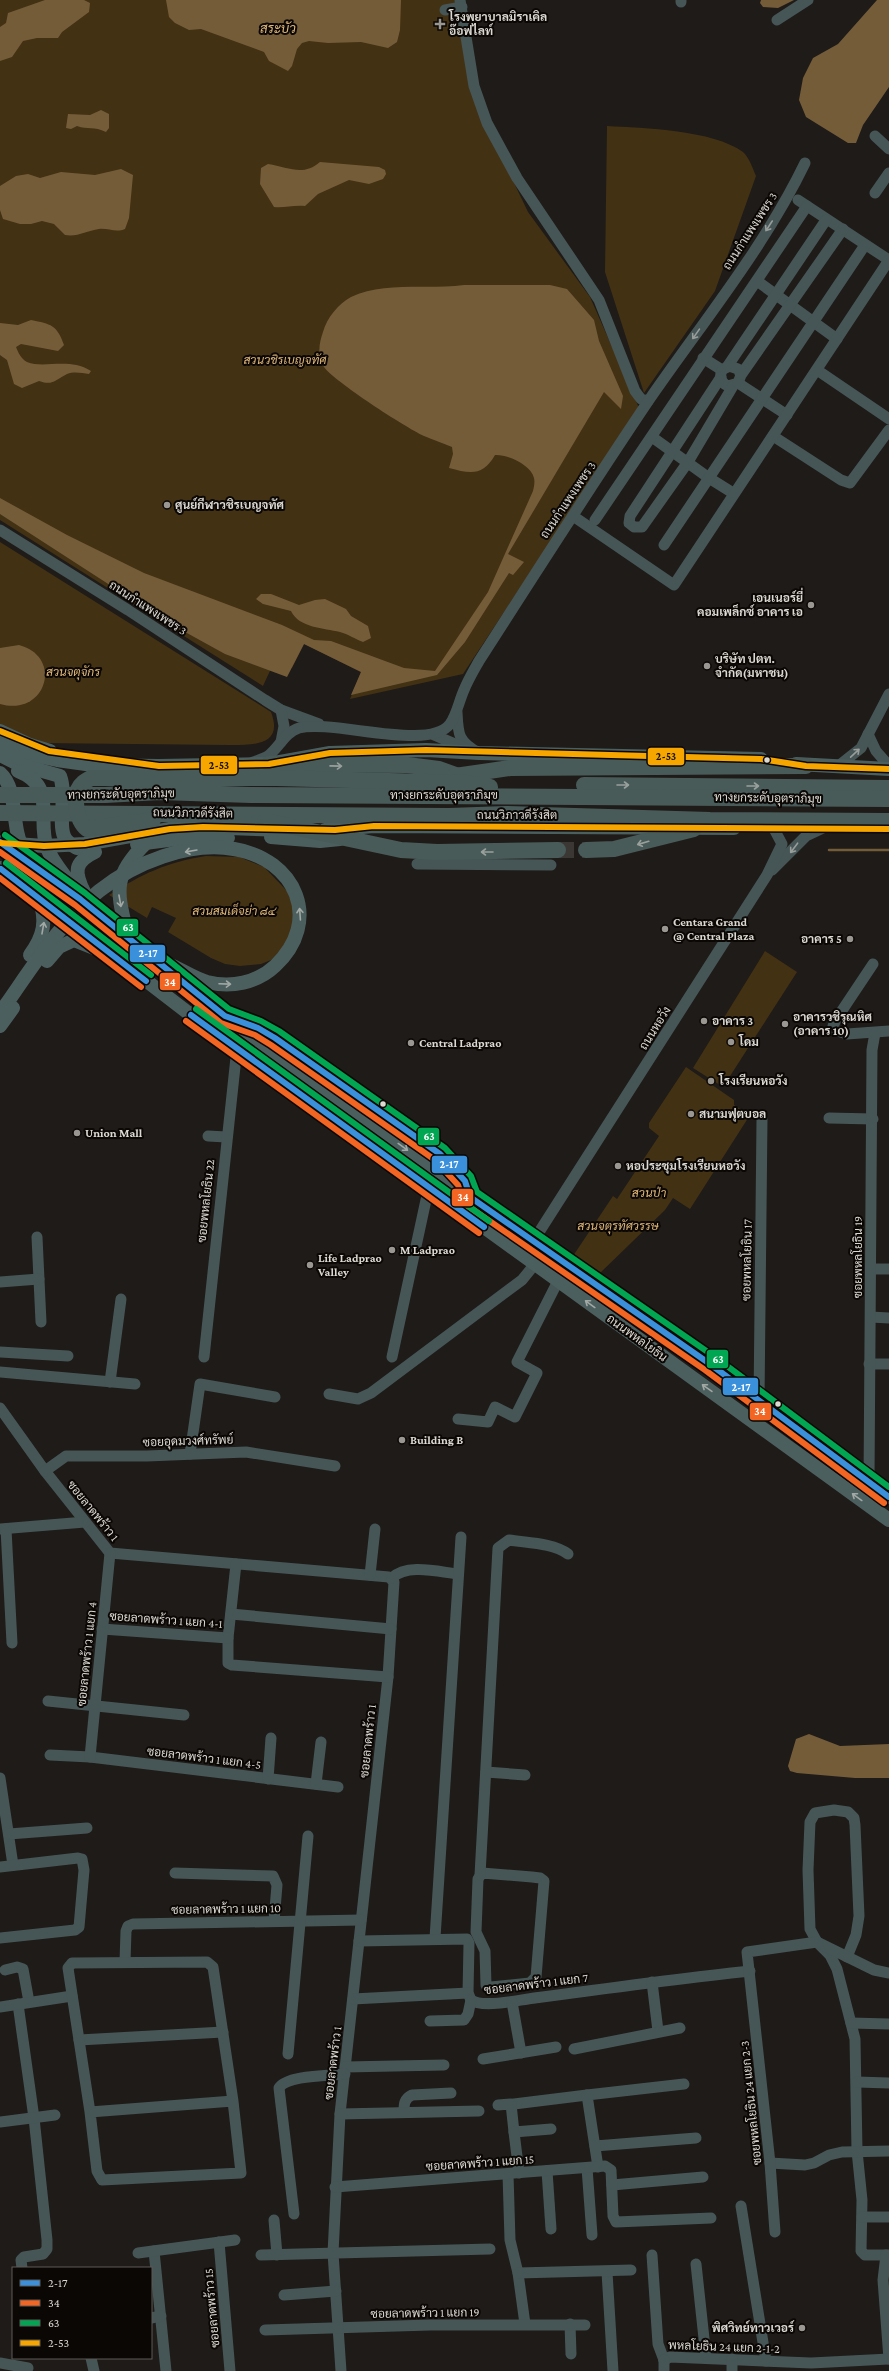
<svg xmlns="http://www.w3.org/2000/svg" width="889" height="2371" font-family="'Crimson Pro',Sarabun,serif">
<rect width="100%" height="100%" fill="#1e1b18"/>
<!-- green -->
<g fill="#433113">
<polygon points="0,0 461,0 473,97 528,212 590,297 639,408 463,674 350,699 361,672 304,644 292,668 275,660 263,686 0,520"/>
<path d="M607,126c37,2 106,4 136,26 6,5 10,17 13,24l-41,115 -71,102 -39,-121z"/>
<path d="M0,542l271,170c13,34 -18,33 -42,33l-191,-2 -38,-18z"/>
<path d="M206,856l33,1 25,10 23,24 8,19 -2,27 -22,23 -10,4 -21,2 -15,-2 -14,-6 -43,-26 8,-14 -24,-11 -5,11 -38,-23c33,-21 58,-33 97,-39z"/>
<polygon points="765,951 797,972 723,1087 693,1068"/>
<polygon points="686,1067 734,1100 734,1105 750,1115 690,1209 673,1198 665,1210 599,1274 573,1256 613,1196 617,1199 659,1136 649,1128 649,1123"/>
</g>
<!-- water -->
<g fill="#745c39">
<polygon points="45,0 84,0 90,3 89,12 62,32 58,38 37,38 23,41 12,57 0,61 0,27 6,23 8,13"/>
<polygon points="166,0 401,0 400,30 397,42 388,48 361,42 328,43 309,41 302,43 297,49 292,66 288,71 269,61 264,52 201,29 189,30 175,23 169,17"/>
<polygon points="761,0 794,0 778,8 763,7 760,3"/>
<polygon points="877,0 889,0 889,87 863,125 856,143 848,143 806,117 799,100 803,78 813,58 838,44"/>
<path d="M101,110l8,4v14l-3,4c-12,-6 -18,-2 -29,-6l-6,3 -5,-1 2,-14 22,1z"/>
<path d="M320,162l59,5 6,3 1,4 -3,5 -14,5 -20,-4 -31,14 -13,12c-12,-1 -21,2 -31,1l-14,-23 1,-16 7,-4c20,3 35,13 52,-2z"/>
<path d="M121,169l12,6 -4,43 -4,11c-9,4 -17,-1 -26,0 -13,2 -21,8 -34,6l-11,-11 -12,-3 -11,3h-11l-17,-5 -3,-9v-24l16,-10 12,-2 12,4 21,-6 34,3z"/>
<path d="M464,285h86l17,4 27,31 5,21 24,55 -2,13 -17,-17 -96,162 16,8 -11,13 -4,-2 -44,69 -28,33 -86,20 10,-23 -57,-28 -17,33 -62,-23 -58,-32 -167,-108v-16l67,37 77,38 138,52 32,15 17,1 73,27 31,3 53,-79 45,-101c1,-4 2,-9 1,-13 -3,-13 -27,-24 -39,-23 -12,21 -24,19 -46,13l4,-14 -1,-7c-9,-4 -19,-7 -28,-11 -19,-9 -89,-54 -100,-69 -7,-11 -5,-24 -1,-35 4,-14 15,-28 28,-35 33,-16 78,-7 113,-12z"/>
<path d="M31,320c20,4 26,5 33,25l-6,6 -37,-7 -5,3c2,5 5,12 11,15 17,7 42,-5 64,9l-2,3c-7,-1 -15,-3 -22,0 -12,6 -14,12 -28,7l-17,7 -8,-4 -7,-24 -7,-5v-32l18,2z"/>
<path d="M261,594h10l28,11 16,-5 10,-1 21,10 5,7 17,10 3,12 -8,4c-8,-3 -15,-8 -23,-10 -16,-4 -41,-4 -49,-21l-28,-7 -7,-5z"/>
<path d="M19,645c45,12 27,72 -19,59v-56z"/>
<polygon points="809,1734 840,1746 889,1744 889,1778 855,1778 797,1773 790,1771 788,1766 796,1739"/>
</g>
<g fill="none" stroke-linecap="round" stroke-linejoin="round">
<!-- stream -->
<polyline stroke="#745c39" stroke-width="2.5" points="829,850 889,850"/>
<!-- highway-tunnel -->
<polyline stroke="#3a3734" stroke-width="16" stroke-dasharray="16 8" stroke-linecap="butt" points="558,850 586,850"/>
<!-- minor -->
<g stroke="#465555" stroke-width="11">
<polyline points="460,0 474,86 487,123 517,178 599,300 635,391 641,399 648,401"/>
<polyline points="681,2 681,0"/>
<polyline points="445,10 462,7"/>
<polyline points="777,20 808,0"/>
<polyline points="875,136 889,149"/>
<polyline points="875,193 889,173"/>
<polyline points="798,200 889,260"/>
<polyline points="757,281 837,339"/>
<polyline points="703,358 722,370"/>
<polyline points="727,367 826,220"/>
<polyline points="817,370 889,419"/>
<path d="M741,375l-3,-6 -9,-3 -7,4c-3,7 -1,13 6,16l10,-3 3,-8 102,-146"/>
<polyline points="721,377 630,516 629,523 634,527 642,527 688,462 733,386"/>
<polyline points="738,383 787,415"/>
<polyline points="773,436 841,480 850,483 889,430"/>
<polyline points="652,437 709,478 733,493"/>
<polyline points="573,516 674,585 889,260"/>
<polyline points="595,520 807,206"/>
<polyline points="0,530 128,610 265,700 281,710 319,724"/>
<polyline points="664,545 865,245"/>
<path d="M457,712c1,22 1,30 22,41"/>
<polyline points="868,734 876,751 889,766"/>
<polyline points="434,735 467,749"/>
<polyline points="281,742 284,726 281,710"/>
<path d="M251,763c5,-2 12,-4 17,-7 11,-8 17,-24 31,-28 33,-9 130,24 151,-4 7,-10 9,-23 14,-34 4,-10 10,-20 15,-29 56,-87 112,-175 170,-261 53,-77 115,-152 156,-237"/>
<polyline points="837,767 861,748 889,694"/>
<polyline points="417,864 551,865"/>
<polyline points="772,870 806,836 825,827"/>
<polyline points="873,964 837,1018 833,1026 834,1030 847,1034 889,1031"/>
<polyline points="829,1118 873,1119"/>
<polyline points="208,1136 226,1137"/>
<polyline points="37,1237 41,1322"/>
<polyline points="534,1240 767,875 782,844 773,827"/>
<polyline points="871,1269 889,1269"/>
<polyline points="0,1282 39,1279"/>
<polyline points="871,1317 889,1318"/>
<polyline points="0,1352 68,1356"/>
<polyline points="204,1357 237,1048"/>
<polyline points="392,1357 426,1200 432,1189"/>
<polyline points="869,1364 889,1364"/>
<polyline points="0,1372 135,1384"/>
<polyline points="110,1382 121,1299"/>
<polyline points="329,1394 358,1399 371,1393 522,1280 535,1264"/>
<polyline points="759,1402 762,1119"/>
<polyline points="0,1408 45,1471 110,1553 389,1577 394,1582 388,1677 340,2114 333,2253 341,2371"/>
<polyline points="458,1419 488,1422 495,1407 515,1417 537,1373 517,1362 558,1281"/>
<polyline points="190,1454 200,1384 275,1397"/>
<polyline points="45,1471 66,1456 147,1456 246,1452 335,1466"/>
<polyline points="869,1482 872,1050 875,1033"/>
<polyline points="0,1529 85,1522"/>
<polyline points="6,1529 12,1643"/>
<polyline points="236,1564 228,1638 228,1663 232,1665 388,1677"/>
<polyline points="370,1575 375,1529"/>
<path d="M392,1578c15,-15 47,-6 66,-4"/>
<polyline points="231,1614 391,1629"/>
<polyline points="102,1629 228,1638"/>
<polyline points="48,1701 184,1715"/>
<polyline points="50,1755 90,1757 338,1787"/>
<polyline points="90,1757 110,1553"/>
<polyline points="486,1772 525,1775"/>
<polyline points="0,1778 13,1865"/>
<polyline points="268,1779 271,1738"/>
<polyline points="316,1784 321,1742"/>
<polyline points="9,1834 87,1828"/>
<polyline points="0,1867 78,1858 82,1859 84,1870 79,1927 75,1930 0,1938"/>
<polyline points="175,1873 273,1876 277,1885 274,1921"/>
<polygon points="482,1873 532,1877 540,1878 544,1881 536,1977 530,1983 491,1987 486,1985 485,1951 476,1932 478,1879"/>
<path d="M480,1875l18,-327 11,-8c19,3 44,3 59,14"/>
<polyline points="435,1938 461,1537"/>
<path d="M359,1941l108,-2 2,4 -1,50 3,7c11,8 43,1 57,-1 74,-10 147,-20 222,-28"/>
<polyline points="847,1957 856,1935 859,1916 855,1825 854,1818 848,1812 834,1810 815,1813 810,1822 808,1870 810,1929 817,1942 830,1955 837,1969 855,2039 857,2151 862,2200 861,2251 865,2255 889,2255"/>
<polyline points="125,1962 126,1931 128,1926 133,1924 361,1920"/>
<polyline points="5,1970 17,1967 23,1969 29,2002"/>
<polyline points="652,1982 658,2031"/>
<polyline points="353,1999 468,1993"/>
<polyline points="512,2002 521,2053"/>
<polyline points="18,2004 34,2118 47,2240 47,2249 43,2254 24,2257 21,2260 22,2268"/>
<polyline points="0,2007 72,1996"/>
<polyline points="430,2021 464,2020 468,2014 471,2000"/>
<polyline points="851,2023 889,2024"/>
<polyline points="79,2040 223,2032"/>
<polyline points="574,2049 680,2028"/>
<polyline points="288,2054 308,1836"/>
<polyline points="483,2059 556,2047"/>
<polyline points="345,2067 444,2065"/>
<polyline points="857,2082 889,2083"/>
<polyline points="514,2104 587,2095"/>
<polyline points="498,2105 511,2104 514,2132 551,2129"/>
<polyline points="90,2112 97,2171 102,2180 241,2173 233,2101 213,1967 207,1962 72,1963 68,1968 90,2112 233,2101"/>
<path d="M404,2112c0,-8 0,-13 8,-17l39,-2"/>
<polyline points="340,2114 479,2111"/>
<polyline points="0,2122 55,2115"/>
<polyline points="514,2132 519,2173"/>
<polyline points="595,2146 696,2138"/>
<polyline points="770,2163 805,2165 814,2163 829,2155 842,2152 889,2151"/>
<polyline points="598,2167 587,2095 684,2084"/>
<polyline points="587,2168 592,2235"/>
<polyline points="547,2171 551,2229"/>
<polyline points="508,2174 510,2240 518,2273 525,2324"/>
<polyline points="612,2185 703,2177"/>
<polyline points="335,2187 605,2166 611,2170 613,2216 616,2222 711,2218"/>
<polyline points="741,2206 766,2361"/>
<path d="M294,2214l-15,-126c8,-13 50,-12 66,-14"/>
<polyline points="862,2217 889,2217"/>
<polyline points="274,2220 277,2255"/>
<polyline points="775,2232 770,2163 747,1952 817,1942 874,1970 889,1973"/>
<polyline points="219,2242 230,2371"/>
<polyline points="154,2251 166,2371"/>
<polyline points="138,2253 235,2240"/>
<polyline points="261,2255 490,2249"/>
<polyline points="652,2255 658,2344 664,2360"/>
<polyline points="886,2255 883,2280 889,2359"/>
<polyline points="696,2264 706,2357"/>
<polyline points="607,2272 613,2371"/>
<polyline points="518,2273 631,2270"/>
<polyline points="284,2295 336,2291"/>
<polyline points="151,2318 161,2316"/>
<polyline points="570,2324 571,2354"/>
<polyline points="265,2330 430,2325 585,2325"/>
<polyline points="91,2358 94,2371"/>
<polyline points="664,2360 670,2357 811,2363 889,2359"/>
<polyline points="0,2363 28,2368"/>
<polyline points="664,2371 664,2360"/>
<polyline points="732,2371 732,2359"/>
</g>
<!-- major -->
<g stroke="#4c5f5f" stroke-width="14">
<polyline points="0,731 30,745 50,751"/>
<polyline points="0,744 18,752 57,760 93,765 159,766 269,764 330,753 426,750 479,753 761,759"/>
<path d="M0,755l18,9 42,12c7,19 -2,46 4,60 2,6 8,9 13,12"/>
<polyline points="796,764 889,769"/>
<path d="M18,771c40,16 18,46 29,77 7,17 20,29 29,44"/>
<path d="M0,773c19,17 10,54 24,78"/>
<polyline points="325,830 374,826 734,828"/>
<polyline points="271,837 320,841 340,839"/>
<polyline points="0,842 80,899 225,1016 470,1197 710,1364 889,1497"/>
<polyline points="2,843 44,846 85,844 170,829 203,827 284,830"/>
<polyline points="137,844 176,839 228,838"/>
<polyline points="0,868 187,1012 889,1520"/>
<path d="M84,892c-10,-20 -10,-30 11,-40"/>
<path d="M128,938c-10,-45 -18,-60 18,-95"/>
<path d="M30,955c14,-19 17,-34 9,-57"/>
<polyline points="47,961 59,947 74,940 94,948"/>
<path d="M0,1013c30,-42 58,-89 99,-122 35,-28 90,-50 135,-42 62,10 89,72 41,117 -18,17 -44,22 -68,16 -14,-4 -28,-14 -41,-19"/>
<polyline points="0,1026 13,1008"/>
</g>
<!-- highway -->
<g stroke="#485b59" stroke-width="16">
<polyline points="269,764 407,765 439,769 464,778"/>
<polyline points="224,765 252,772"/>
<polyline points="455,776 510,768 806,766"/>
<polyline points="584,785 889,788"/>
<polyline points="0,795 105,795 160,792 251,795 889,799"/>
<polyline points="0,813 449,816 506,814 710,820 889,821"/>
<path d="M153,820l-66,9c-11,-8 -16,-36 -4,-46 2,-2 6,-4 8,-5h185l189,5 25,4"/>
<polyline points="265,821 401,850 437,852 558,850"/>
<polyline points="586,850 614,849 694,829"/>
</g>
<!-- bus-1 casing -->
<g stroke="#0a0705" stroke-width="9">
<g id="bus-1">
<polyline points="0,842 80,899 225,1016 258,1028 275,1038 440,1154 465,1181 470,1197 710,1364 889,1497"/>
<polyline points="1,869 146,981"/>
<polyline points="191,1015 484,1227"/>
</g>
</g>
<!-- bus-2 casing -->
<g stroke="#0a0705" stroke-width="9">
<g id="bus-2">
<polyline points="0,852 75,905 221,1023 255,1035 271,1045 435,1160 458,1185 465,1204 705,1370 884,1503"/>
<polyline points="0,878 141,987"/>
<polyline points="186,1021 479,1233"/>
</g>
</g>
<!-- bus-3 casing -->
<g stroke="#0a0705" stroke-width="9">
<g id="bus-3">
<polyline points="5,835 85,893 229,1009 261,1021 279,1031 445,1148 471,1176 477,1192 715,1357 889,1487"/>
<polyline points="6,863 151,975"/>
<polyline points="196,1009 489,1221"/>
</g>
</g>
<!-- bus-4 casing -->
<g stroke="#0a0705" stroke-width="9">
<g id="bus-4">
<polyline points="0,731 49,751 159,766 269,764 330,753 426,750 761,759 806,766 889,769"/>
<polyline points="0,843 44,846 85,844 170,829 203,827 335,830 374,826 889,829"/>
</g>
</g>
<!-- bus-1 -->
<use href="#bus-1" stroke="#3a90db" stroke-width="6"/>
<!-- bus-2 -->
<use href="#bus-2" stroke="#f26522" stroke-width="6"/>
<!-- bus-3 -->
<use href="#bus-3" stroke="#00a651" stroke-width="6"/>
<!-- bus-4 -->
<use href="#bus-4" stroke="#f7a600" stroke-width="6"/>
</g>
<!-- one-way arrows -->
<defs><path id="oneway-shaft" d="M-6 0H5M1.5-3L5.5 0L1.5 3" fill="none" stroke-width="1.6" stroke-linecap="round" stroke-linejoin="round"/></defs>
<g stroke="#989d9a">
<use href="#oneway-shaft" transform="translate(769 226) rotate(123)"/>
<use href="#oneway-shaft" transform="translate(696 334) rotate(125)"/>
<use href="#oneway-shaft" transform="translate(855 753) rotate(-43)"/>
<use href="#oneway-shaft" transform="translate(794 848) rotate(127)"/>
</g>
<g stroke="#99a09c">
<use href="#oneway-shaft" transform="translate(336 766) rotate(1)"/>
<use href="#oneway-shaft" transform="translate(623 785)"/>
<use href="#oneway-shaft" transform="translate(753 786)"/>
<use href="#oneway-shaft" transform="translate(643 843) rotate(164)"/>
<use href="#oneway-shaft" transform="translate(487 852) rotate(180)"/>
</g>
<g stroke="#a2a8a4">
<use href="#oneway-shaft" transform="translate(191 851) rotate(170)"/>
<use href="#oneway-shaft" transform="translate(120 901) rotate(80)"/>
<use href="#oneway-shaft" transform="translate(300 914) rotate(-94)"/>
<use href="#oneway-shaft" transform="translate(43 928) rotate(-80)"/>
<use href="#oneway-shaft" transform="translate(225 984) rotate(2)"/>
<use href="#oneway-shaft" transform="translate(403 1147) rotate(36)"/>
<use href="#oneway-shaft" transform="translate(590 1304) rotate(-144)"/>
<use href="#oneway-shaft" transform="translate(707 1388) rotate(-145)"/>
<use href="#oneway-shaft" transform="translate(857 1497) rotate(-144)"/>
</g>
<!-- markers -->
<g fill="#9a9691" stroke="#0a0705" stroke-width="1.5">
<path d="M438 18h4v4h4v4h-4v4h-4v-4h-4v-4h4z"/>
<circle cx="167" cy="505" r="4"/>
<circle cx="811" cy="605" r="4"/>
<circle cx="707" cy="666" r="4"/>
<circle cx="665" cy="929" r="4"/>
<circle cx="850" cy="939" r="4"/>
<circle cx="704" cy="1021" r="4"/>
<circle cx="785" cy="1024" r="4"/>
<circle cx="731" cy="1042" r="4"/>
<circle cx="411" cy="1043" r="4"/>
<circle cx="711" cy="1081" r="4"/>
<circle cx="691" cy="1114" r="4"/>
<circle cx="77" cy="1133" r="4"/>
<circle cx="618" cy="1166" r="4"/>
<circle cx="392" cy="1250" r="4"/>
<circle cx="310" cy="1265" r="4"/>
<circle cx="402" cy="1440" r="4"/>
<circle cx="802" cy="2328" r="4"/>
</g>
<g fill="#dcd8d2" stroke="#0a0705" stroke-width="1.5">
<circle cx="767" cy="760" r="3.5"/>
<circle cx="383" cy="1104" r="3.5"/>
<circle cx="778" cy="1404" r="3.5"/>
</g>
<g text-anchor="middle" stroke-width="4" stroke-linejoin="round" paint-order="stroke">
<!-- poi labels -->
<g font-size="12" font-weight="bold" fill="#dcd8d2" stroke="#0a0705" text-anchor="start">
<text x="449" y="21">โรงพยาบาลมิราเคิล<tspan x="449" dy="14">อ๊อฟไลท์</tspan></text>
<text x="175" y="509">ศูนย์กีฬาวชิรเบญจทัศ</text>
<text x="803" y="602" text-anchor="end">เอนเนอร์ยี่<tspan x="803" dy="14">คอมเพล็กซ์ อาคาร เอ</tspan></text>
<text x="715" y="663">บริษัท ปตท.<tspan x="715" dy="14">จำกัด(มหาชน)</tspan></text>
<text x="673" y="926">Centara Grand<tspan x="673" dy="14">@ Central Plaza</tspan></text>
<text x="842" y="943" text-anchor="end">อาคาร 5</text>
<text x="793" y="1021">อาคารวชิรุณหิศ<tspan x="793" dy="14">(อาคาร 10)</tspan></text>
<text x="712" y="1025">อาคาร 3</text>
<text x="739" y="1046">โดม</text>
<text x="419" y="1047">Central Ladprao</text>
<text x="719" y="1085">โรงเรียนหอวัง</text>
<text x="699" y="1118">สนามฟุตบอล</text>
<text x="85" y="1137">Union Mall</text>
<text x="626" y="1170">หอประชุมโรงเรียนหอวัง</text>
<text x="400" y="1254">M Ladprao</text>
<text x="318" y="1262">Life Ladprao<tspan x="318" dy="14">Valley</tspan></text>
<text x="410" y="1444">Building B</text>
<text x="794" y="2332" text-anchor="end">พิศวิทย์ทาวเวอร์</text>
</g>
<!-- street labels -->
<g font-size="12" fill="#dcd8d2" stroke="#0a0705">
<text transform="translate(750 231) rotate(-57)" y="4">ถนนกำแพงเพชร 3</text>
<text transform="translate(568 500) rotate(-56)" y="4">ถนนกำแพงเพชร 3</text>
<text transform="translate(148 608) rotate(33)" y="4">ถนนกำแพงเพชร 3</text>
<text transform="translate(121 794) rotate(-1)" y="4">ทางยกระดับอุตราภิมุข</text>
<text x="444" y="799">ทางยกระดับอุตราภิมุข</text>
<text transform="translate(768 798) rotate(1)" y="4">ทางยกระดับอุตราภิมุข</text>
<text transform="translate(193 813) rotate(1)" y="4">ถนนวิภาวดีรังสิต</text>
<text x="517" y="819">ถนนวิภาวดีรังสิต</text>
<text transform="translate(655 1028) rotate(-58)" y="4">ถนนหอวัง</text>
<text transform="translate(206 1201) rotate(-84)" y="4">ซอยพหลโยธิน 22</text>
<text transform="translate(858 1257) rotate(-90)" y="4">ซอยพหลโยธิน 19</text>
<text transform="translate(747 1260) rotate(-89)" y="4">ซอยพหลโยธิน 17</text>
<text transform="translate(637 1338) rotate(36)" y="4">ถนนพหลโยธิน</text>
<text transform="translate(188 1441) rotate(-2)" y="4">ซอยอุดมวงศ์ทรัพย์</text>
<text transform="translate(93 1511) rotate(51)" y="4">ซอยลาดพร้าว 1</text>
<text transform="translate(166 1620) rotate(4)" y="4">ซอยลาดพร้าว 1 แยก 4-1</text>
<text transform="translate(87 1654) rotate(-84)" y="4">ซอยลาดพร้าว 1 แยก 4</text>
<text transform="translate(368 1741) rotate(-84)" y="4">ซอยลาดพร้าว 1</text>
<text transform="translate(204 1758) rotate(7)" y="4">ซอยลาดพร้าว 1 แยก 4-5</text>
<text transform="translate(226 1909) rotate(-1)" y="4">ซอยลาดพร้าว 1 แยก 10</text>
<text transform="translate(536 1984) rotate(-7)" y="4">ซอยลาดพร้าว 1 แยก 7</text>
<text transform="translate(333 2063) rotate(-83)" y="4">ซอยลาดพร้าว 1</text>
<text transform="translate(751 2103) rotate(-96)" y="4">ซอยพหลโยธิน 24 แยก 2-3</text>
<text transform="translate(480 2163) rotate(-4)" y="4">ซอยลาดพร้าว 1 แยก 15</text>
<text transform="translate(212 2308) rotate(-95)" y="4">ซอยลาดพร้าว 15</text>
<text transform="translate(425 2313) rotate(-1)" y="4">ซอยลาดพร้าว 1 แยก 19</text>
<text transform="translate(724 2347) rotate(2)" y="4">พหลโยธิน 24 แยก 2-1-2</text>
</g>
<!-- park labels -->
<g font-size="12" font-style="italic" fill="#e1b779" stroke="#0a0705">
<text x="285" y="364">สวนวชิรเบญจทัศ</text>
<text x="73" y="676">สวนจตุจักร</text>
<text x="234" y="915">สวนสมเด็จย่า ๘๔</text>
<text x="649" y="1197">สวนป่า</text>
<text x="618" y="1230">สวนจตุรทัศวรรษ</text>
</g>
<!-- water labels -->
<g font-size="13" font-style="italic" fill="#e3b87a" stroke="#0a0705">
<text x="278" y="33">สระบัว</text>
</g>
</g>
<g stroke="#0a0705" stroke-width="1.5">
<rect x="647" y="747" width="38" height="19" rx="4" fill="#f7a600"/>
<rect x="200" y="755" width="38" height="20" rx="4" fill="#f7a600"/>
<rect x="116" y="918" width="23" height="19" rx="4" fill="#00a651"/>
<rect x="129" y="944" width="37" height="19" rx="4" fill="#3a90db"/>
<rect x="159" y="972" width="22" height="19" rx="4" fill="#f26522"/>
<rect x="417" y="1127" width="23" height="19" rx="4" fill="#00a651"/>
<rect x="431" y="1155" width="37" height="19" rx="4" fill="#3a90db"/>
<rect x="451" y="1188" width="23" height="19" rx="4" fill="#f26522"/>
<rect x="706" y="1349" width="23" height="20" rx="4" fill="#00a651"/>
<rect x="722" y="1377" width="37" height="19" rx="4" fill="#3a90db"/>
<rect x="749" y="1402" width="23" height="19" rx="4" fill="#f26522"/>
</g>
<g font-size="11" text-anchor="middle" font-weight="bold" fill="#fff">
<text x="128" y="931">63</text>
<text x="148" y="957">2-17</text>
<text x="170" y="986">34</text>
<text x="429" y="1140">63</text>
<text x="449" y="1168">2-17</text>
<text x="463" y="1201">34</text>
<text x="718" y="1363">63</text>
<text x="741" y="1391">2-17</text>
<text x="760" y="1415">34</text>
</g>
<g font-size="11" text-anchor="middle" font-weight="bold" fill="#111">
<text x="666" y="760">2-53</text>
<text x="219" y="769">2-53</text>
</g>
<!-- legend -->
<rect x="12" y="2267" width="140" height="92" fill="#0a0705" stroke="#5e5b57"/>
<rect x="20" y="2280" width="20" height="6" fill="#3a90db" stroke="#5e5b57"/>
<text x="48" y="2287" font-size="12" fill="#dcd8d2">2-17</text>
<rect x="20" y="2300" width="20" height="6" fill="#f26522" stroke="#5e5b57"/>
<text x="48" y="2307" font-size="12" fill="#dcd8d2">34</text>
<rect x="20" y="2320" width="20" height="6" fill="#00a651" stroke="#5e5b57"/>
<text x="48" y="2327" font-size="12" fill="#dcd8d2">63</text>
<rect x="20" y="2340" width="20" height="6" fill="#f7a600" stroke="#5e5b57"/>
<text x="48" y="2347" font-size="12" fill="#dcd8d2">2-53</text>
</svg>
